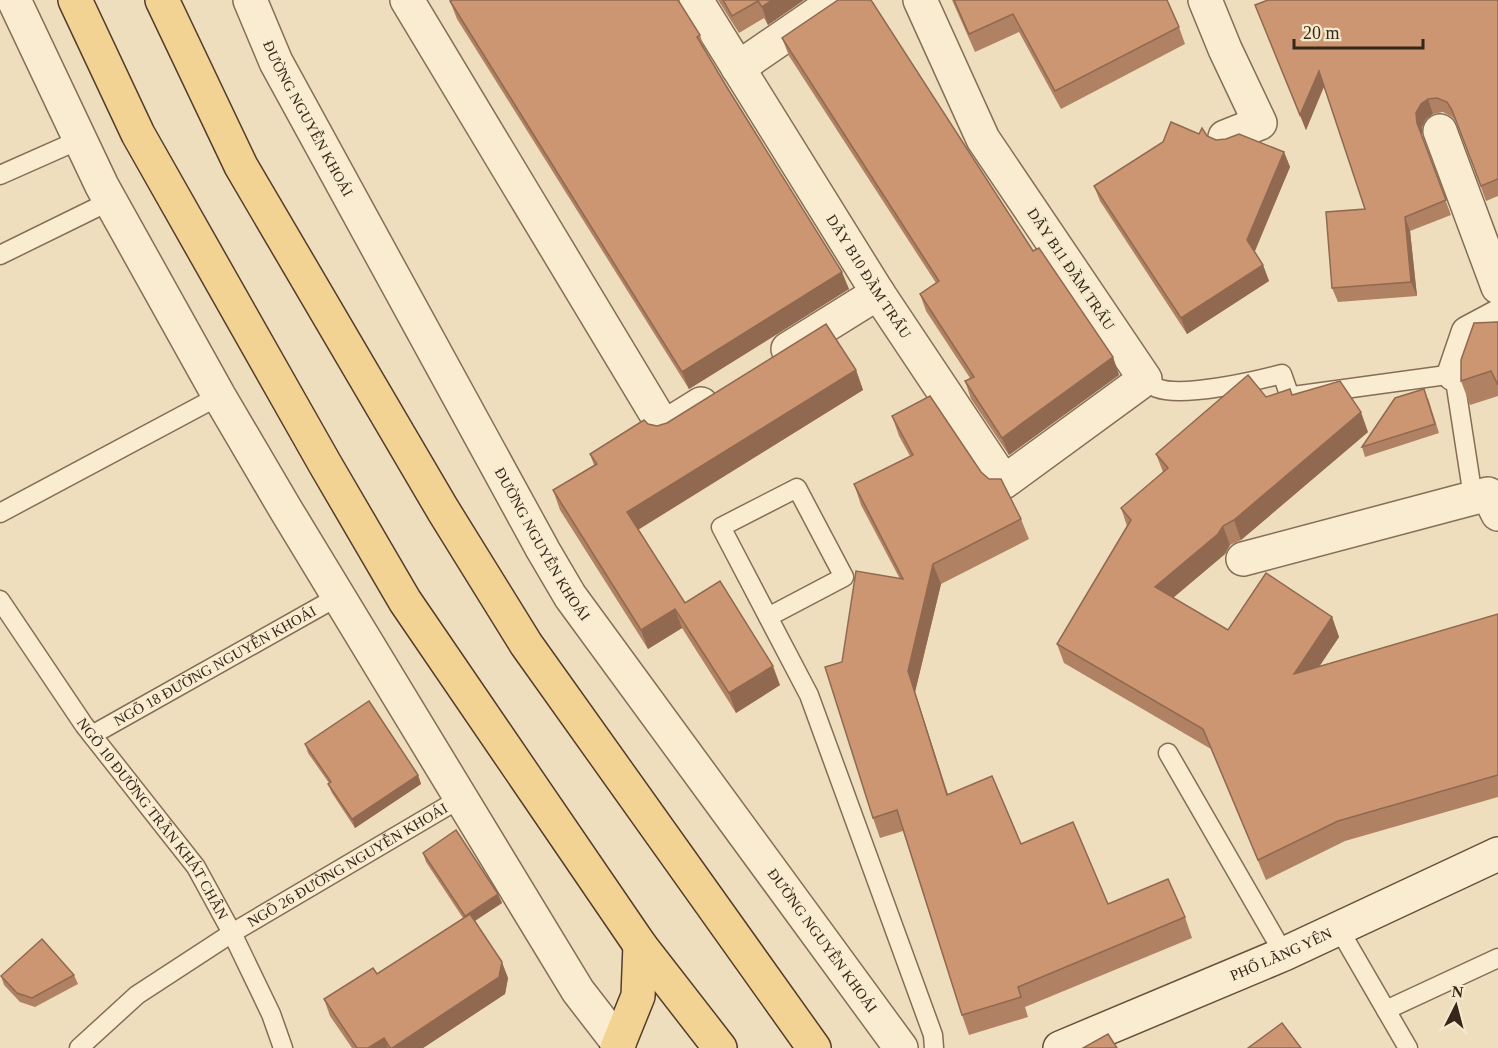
<svg xmlns="http://www.w3.org/2000/svg" width="1498" height="1048" font-family="'Times New Roman',serif">
<rect width="100%" height="100%" fill="#eedebd"/>
<g fill="none" stroke-linecap="round" stroke-linejoin="round">
<!-- lane casing -->
<g stroke="#866e56" stroke-width="21">
<g id="lane">
<polyline points="0,175 79,140"/>
<polyline points="0,255 110,201"/>
<path d="M1145,379c4,3 8,7 12,9 25,10 98,-7 125,-14l7,20 4,2 161,-22 19,123"/>
<polyline points="0,513 219,396"/>
<path id="s1" d="M0,600l84,125 112,142 36,66 39,81 12,34"/>
<polyline points="768,617 844,577 797,488 721,527 809,695 933,1035 934,1048"/>
<path id="s2" d="M92,735l247,-139"/>
<polyline points="1168,753 1284,954"/>
<polyline points="1339,929 1408,1048"/>
<polyline points="1386,1010 1498,958"/>
<path id="s3" d="M79,1048l58,-53 95,-62 229,-135"/>
</g>
</g>
<!-- street casing -->
<g stroke="#866e56" stroke-width="36">
<g id="street">
<polyline points="14,0 102,186 219,396 286,510 578,991 619,1044"/>
<path id="s4" d="M250,0l26,62 267,488 27,46 331,452"/>
<polyline points="407,0 664,427 701,404"/>
<path id="s5" d="M696,0l182,293 126,189 141,-103 -162,-240 -63,-139"/>
<polyline points="1205,0 1225,49 1260,123 1225,137"/>
<polyline points="738,68 837,0"/>
<polyline points="1440,131 1498,287"/>
<polyline points="788,349 878,293"/>
<polyline points="1454,374 1468,333 1498,317"/>
<polyline points="1243,559 1488,494 1498,514"/>
</g>
</g>
<!-- secondary casing -->
<g stroke="#674f39" stroke-width="36">
<g id="secondary">
<path id="s6" d="M1060,1048l224,-94 214,-100"/>
</g>
</g>
<!-- primary casing -->
<g stroke="#533d2b" stroke-width="36">
<g id="primary">
<polyline points="75,0 138,134 325,464 405,601 640,945 720,1048"/>
<polyline points="162,0 241,166 443,510 526,644 814,1048"/>
<polyline points="617,1048 638,996 640,945"/>
</g>
</g>
<!-- lane -->
<use href="#lane" stroke="#f9ecd0" stroke-width="18"/>
<!-- street -->
<use href="#street" stroke="#f9ecd0" stroke-width="33"/>
<!-- secondary -->
<use href="#secondary" stroke="#f9ecd0" stroke-width="33"/>
<!-- primary -->
<use href="#primary" stroke="#f3d393" stroke-width="33"/>
</g>
<!-- wall -->
<g fill="#b08162">
<polygon points="718,0 804,0 768,25 764,18 739,33"/>
<polygon points="952,0 1167,0 1179,27 1185,44 1061,109 1019,32 975,52"/>
<polygon points="1498,0 1498,196 1486,201 1458,124 1452,117 1443,112 1433,114 1426,119 1422,127 1422,137 1451,215 1410,231 1417,296 1338,302 1332,288 1365,209 1324,87 1306,130 1255,5"/>
<polygon points="450,1 700,35 706,53 849,289 689,389 457,19"/>
<polygon points="782,38 1033,251 1113,357 1119,375 1009,455 971,399 965,381 970,378 926,311 920,294 936,283 789,56"/>
<polygon points="1199,134 1216,140 1284,152 1290,167 1254,251 1263,265 1269,281 1187,334 1100,201 1094,186"/>
<polygon points="1498,322 1498,396 1470,405 1461,381"/>
<polygon points="856,370 863,390 638,530 685,603 780,685 736,713 682,628 648,649 560,510 553,490 594,465 590,454 648,424 657,426"/>
<polygon points="1292,395 1368,432 1241,540 1230,545 1225,554 1173,598 1228,630 1332,617 1339,637 1319,666 1498,614 1498,797 1345,841 1266,880 1211,749 1064,663 1057,644 1127,526 1121,508 1163,472 1156,454 1266,397"/>
<polygon points="1428,398 1439,433 1365,457 1362,447"/>
<polygon points="892,416 981,472 1021,519 1029,539 941,584 915,692 948,794 1108,904 1185,917 1192,938 1025,1007 1028,1017 969,1035 962,1015 903,831 880,838 873,818 842,662 900,579 861,505 854,484 910,456 899,436"/>
<polygon points="305,744 418,775 421,784 355,828 332,793 328,784 329,783 308,753"/>
<polygon points="423,853 498,894 502,903 475,921 508,978 505,994 423,1048 352,1048 330,1016 324,999 377,974 463,918 426,862"/>
<polygon points="74,975 78,984 35,1007 20,1002 4,985 1,976"/>
</g>
<!-- shaded-wall -->
<g fill="#906950">
<polygon points="772,0 804,0 768,25 762,7"/>
<polygon points="1319,71 1324,86 1306,130 1300,115"/>
<polygon points="1428,99 1433,114 1426,119 1422,127 1422,138 1417,123 1416,113 1421,104"/>
<polygon points="1284,152 1290,167 1253,256 1247,240"/>
<polygon points="1405,217 1410,231 1417,296 1411,282"/>
<polygon points="1263,265 1269,281 1187,334 1181,318"/>
<polygon points="842,272 849,289 689,389 682,372"/>
<polygon points="1113,357 1119,375 1009,455 1002,438"/>
<polygon points="856,370 863,390 634,532 627,512"/>
<polygon points="1361,412 1368,432 1241,540 1234,520"/>
<polygon points="1223,526 1230,545 1225,554 1162,607 1155,587"/>
<polygon points="933,564 941,584 915,692 954,815 947,795 908,671"/>
<polygon points="675,609 682,628 648,649 641,630"/>
<polygon points="1332,617 1339,637 1301,694 1294,674"/>
<polygon points="773,666 780,685 736,713 729,693"/>
<polygon points="418,775 421,784 355,828 352,819"/>
<polygon points="498,894 502,903 468,925 465,916"/>
<polygon points="502,962 508,978 505,994 423,1048 392,1048"/>
<polygon points="384,1038 388,1048 368,1048"/>
</g>
<!-- building -->
<g fill="#cd9672" stroke="#906950" stroke-width="1.5">
<polygon points="452,0 678,0 700,35 697,37 728,89 842,272 682,372 450,1"/>
<polygon points="723,0 772,0 762,7 758,1 732,16"/>
<polygon points="838,0 871,0 1033,251 1039,248 1113,357 1002,438 965,381 974,377 920,294 939,281 782,38"/>
<polygon points="954,0 1167,0 1179,27 1055,91 1013,14 969,34"/>
<polygon points="1268,0 1498,0 1498,179 1481,186 1452,110 1447,102 1437,98 1428,99 1421,104 1416,113 1417,123 1446,200 1405,217 1411,282 1332,288 1326,212 1365,209 1319,71 1300,115 1255,5"/>
<polygon points="1171,122 1199,134 1202,128 1207,136 1216,140 1226,139 1239,134 1284,152 1247,240 1263,265 1181,318 1094,186 1163,142"/>
<polygon points="1498,322 1498,385 1491,371 1461,381 1461,360 1474,323"/>
<polygon points="826,324 856,370 627,512 685,603 720,581 773,666 729,693 675,609 641,630 553,490 597,464 590,454 644,420 648,424 657,426 667,423"/>
<polygon points="1248,375 1266,397 1290,389 1292,395 1340,381 1361,412 1234,520 1223,526 1218,534 1155,587 1228,630 1266,573 1332,617 1294,674 1498,614 1498,775 1338,821 1258,860 1203,729 1057,644 1131,520 1121,508 1168,468 1156,454"/>
<polygon points="1424,389 1435,424 1362,447 1395,398"/>
<polygon points="930,396 981,472 989,479 1001,479 1021,519 933,564 908,671 947,795 992,776 1021,844 1073,822 1108,904 1168,879 1185,917 1018,987 1021,997 962,1015 897,810 873,818 825,667 842,662 856,571 903,579 854,484 913,455 892,416"/>
<polygon points="369,701 418,775 352,819 328,784 331,782 305,744"/>
<polygon points="456,830 498,894 465,916 423,853"/>
<polygon points="470,914 502,962 499,977 392,1048 390,1048 384,1038 368,1048 357,1048 324,999 373,968 377,974"/>
<polygon points="42,939 74,975 32,998 17,993 1,976"/>
<polygon points="1282,1023 1301,1048 1248,1048"/>
<polygon points="1108,1034 1117,1048 1083,1048"/>
</g>
<g text-anchor="middle" stroke-width="4.5" stroke-linejoin="round" paint-order="stroke">
<!-- street labels -->
<g font-size="15" fill="#35271b" stroke="#f5e9cc">
<text dy="5" stroke="none"><textPath href="#s4" startOffset="132">ĐƯỜNG NGUYỄN KHOÁI</textPath></text>
<text transform="translate(1071 269) rotate(56)" y="5">DÃY B11 ĐẦM TRẤU</text>
<text dy="5" stroke="none"><textPath href="#s5" startOffset="326">DÃY B10 ĐẦM TRẤU</textPath></text>
<text dy="5" stroke="none"><textPath href="#s4" startOffset="618">ĐƯỜNG NGUYỄN KHOÁI</textPath></text>
<text dy="5" stroke="none"><textPath href="#s2" startOffset="141">NGÕ 18 ĐƯỜNG NGUYỄN KHOÁI</textPath></text>
<text dy="5" stroke="none"><textPath href="#s1" startOffset="267">NGÕ 10 ĐƯỜNG TRẦN KHÁT CHÂN</textPath></text>
<text dy="5" stroke="none"><textPath href="#s3" startOffset="326">NGÕ 26 ĐƯỜNG NGUYỄN KHOÁI</textPath></text>
<text dy="5" stroke="none"><textPath href="#s4" startOffset="1104">ĐƯỜNG NGUYỄN KHOÁI</textPath></text>
<text dy="5" stroke="none"><textPath href="#s6" startOffset="240">PHỐ LÃNG YÊN</textPath></text>
</g>
</g>
<!-- north arrow -->
<g transform="translate(1456 1006) rotate(6)" stroke="#f5e9cc" stroke-width="4.5" paint-order="stroke">
<path d="M0-4.5L10 22L0 15L-10 22Z" fill="#35271b"/>
<text y="-9" font-size="16" font-weight="bold" text-anchor="middle" fill="#35271b">N</text>
</g>
<!-- scale -->
<path d="M1294 39v9h129v-9" fill="none" stroke="#35271b" stroke-width="3"/>
<text x="1303" y="39" font-size="18" fill="#35271b" stroke="#f5e9cc" stroke-width="4.5" paint-order="stroke">20 m</text>
</svg>
